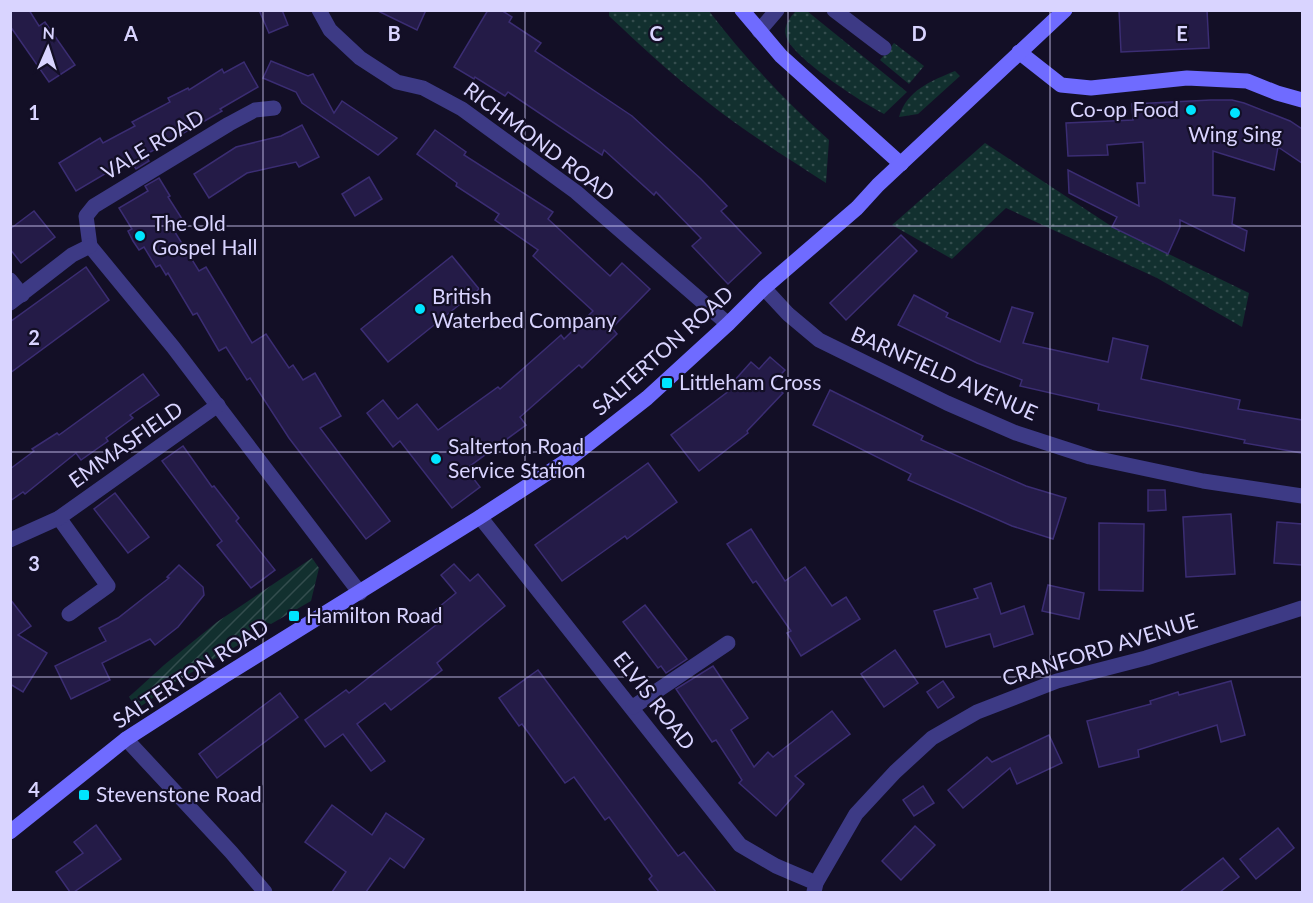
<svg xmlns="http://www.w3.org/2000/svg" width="1313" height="903" font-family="Lato,sans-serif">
<defs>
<pattern id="grass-dots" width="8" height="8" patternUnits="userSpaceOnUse" patternTransform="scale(1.5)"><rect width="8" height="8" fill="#12302f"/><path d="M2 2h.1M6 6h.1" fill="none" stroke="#344d4e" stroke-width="1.8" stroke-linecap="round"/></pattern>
<pattern id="garden-furrows" width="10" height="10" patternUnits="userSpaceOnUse" patternTransform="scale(1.5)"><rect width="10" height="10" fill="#12302f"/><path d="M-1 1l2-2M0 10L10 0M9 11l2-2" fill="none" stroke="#344d4e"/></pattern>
</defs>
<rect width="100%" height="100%" fill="#130f26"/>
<!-- grass -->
<g fill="url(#grass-dots)">
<path d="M609,11h100c36,47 75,89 120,129l-3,43c-41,-27 -83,-52 -121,-83 -34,-26 -65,-55 -96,-84z"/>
<path d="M796,11h11l100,81 -23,22c-21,-11 -93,-57 -98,-78 -3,-10 4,-19 10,-25z"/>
<polygon points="894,43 924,66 909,84 880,60"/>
<path d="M955,71l5,5 -42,38 -19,3c8,-27 32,-36 56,-46z"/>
<polygon points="985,143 1111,226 1249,293 1242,327 1157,278 1006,208 952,259 892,225"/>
</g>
<!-- garden -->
<polygon fill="url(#garden-furrows)" points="312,558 319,568 311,601 271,624 264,622 247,632 245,641 177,681 137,709 129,697 164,665 217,622"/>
<!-- building -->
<g fill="#241b47" stroke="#3b2d73" stroke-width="1.5">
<polygon points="10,10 29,10 39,26 45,22 75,65 49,82 10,26"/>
<polygon points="259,10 282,10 288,25 269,33"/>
<polygon points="376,10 426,10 417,30"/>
<polygon points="488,10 501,10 512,17 509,22 541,43 535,51 632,116 701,179 727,206 721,211 761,253 728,284 692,246 701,238 656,192 654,195 604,150 602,155 508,92 505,96 475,77 474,79 454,67"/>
<polygon points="1119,10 1207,10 1209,48 1121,52"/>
<polygon points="271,61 308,76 313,74 334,113 342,101 397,138 378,155 302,103 296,92 263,78"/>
<polygon points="244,62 258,87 220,109 222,111 145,155 149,161 136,169 130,159 76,191 59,163 100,138 103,143 135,126 132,122 170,102 168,98 188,88 189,90 222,69 224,73"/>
<polygon points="1211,100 1232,100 1244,103 1290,121 1302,129 1302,163 1278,147 1274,170 1213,151 1213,195 1235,198 1232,224 1247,231 1244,251 1180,220 1180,227 1168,254 1112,227 1117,217 1069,193 1068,170 1139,206 1137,183 1145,183 1143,142 1107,145 1108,155 1068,156 1066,123 1133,120 1132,104"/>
<polygon points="302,125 319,157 299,167 296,162 247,173 209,198 194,174 236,147 281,136"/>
<polygon points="435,130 466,152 464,155 553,212 548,219 610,276 622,263 650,289 612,328 617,334 582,368 579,365 520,417 526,425 466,469 480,487 452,508 400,441 393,447 367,413 383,400 398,419 417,404 438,430 498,387 500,389 561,335 564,339 593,311 533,256 538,250 495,220 499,214 456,186 457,183 417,154"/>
<polygon points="369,177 382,199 355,216 342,194"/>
<polygon points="159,178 170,196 168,197 184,222 173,229 199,271 206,267 252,343 266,334 289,368 293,365 303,380 315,373 341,416 320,428 390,521 366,539 289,438 250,378 247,380 226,347 219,351 197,313 193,315 168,273 166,275 160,265 156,267 144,247 139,250 133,241 128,231 132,229 119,208 148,191 145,186"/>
<polygon points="34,211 55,237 21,263 10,249 10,229"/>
<polygon points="901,235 917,251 846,320 830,303"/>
<polygon points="452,256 479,289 388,362 361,329"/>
<polygon points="86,267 109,300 10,373 10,322"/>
<polygon points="914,295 948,313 946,317 1000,342 1012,307 1033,313 1023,343 1108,362 1113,338 1148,346 1141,379 1240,400 1238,409 1302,420 1302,453 1244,443 1245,440 1098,410 1099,404 1020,386 1022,380 977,363 898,325"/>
<polygon points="770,357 785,370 772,384 783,393 747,431 748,433 699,471 671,435 738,384 734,381 751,362 759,369"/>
<polygon points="143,374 159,395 130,415 133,418 106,438 108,441 81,460 76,453 25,494 23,492 10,501 10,469 34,451 32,449 57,433 59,435"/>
<polygon points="830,390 923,436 921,440 1026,486 1066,498 1053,539 1012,526 908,480 911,474 813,425"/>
<polygon points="183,446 212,487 214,486 239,518 236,521 275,570 251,588 217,545 222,541 162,461"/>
<polygon points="648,463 677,502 627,539 625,536 562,581 535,545"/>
<polygon points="1148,490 1165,490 1166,510 1148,511"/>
<polygon points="115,493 149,537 128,553 94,509"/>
<polygon points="1231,514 1235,574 1186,577 1183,517"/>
<polygon points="1277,522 1302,524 1302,565 1274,563"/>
<polygon points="1099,523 1144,524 1143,591 1099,590"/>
<polygon points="751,529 785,581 805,567 832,606 846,597 860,619 801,656 787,633 791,631 756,581 753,583 727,544"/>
<polygon points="454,564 470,581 478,574 505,606 437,663 442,670 391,710 385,703 357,724 385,761 371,771 343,734 325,747 305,720 346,690 349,693 441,621 433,612 456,593 441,575"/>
<polygon points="179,565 203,587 204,595 178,627 155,645 150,639 102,663 110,680 71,699 55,666 106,641 99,628 118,618 169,578 167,577"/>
<polygon points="991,583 1001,614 1024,606 1033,634 994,647 990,634 946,647 934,611 978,598 974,589"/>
<polygon points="1048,585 1084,593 1079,619 1042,611"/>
<polygon points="10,599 31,626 18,635 47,653 23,692 10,684"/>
<polygon points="645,605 687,659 666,673 661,666 658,668 623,622"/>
<polygon points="895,650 918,683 884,707 861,674"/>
<polygon points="713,666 748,718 731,730 754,767 768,752 773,757 832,711 850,734 795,776 804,784 776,816 739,783 742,780 716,740 712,742 676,689"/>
<polygon points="538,670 678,856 684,852 716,892 659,892 649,879 652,876 609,817 605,820 574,777 565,783 522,724 519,726 499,698"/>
<polygon points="943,681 954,697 938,708 927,692"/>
<polygon points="1231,681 1245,735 1221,742 1217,725 1138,750 1139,757 1099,767 1087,721 1151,704 1150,701 1178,692 1179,695"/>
<polygon points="280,693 298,717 217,778 199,754"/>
<polygon points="1049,735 1062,763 1017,784 1010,768 963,808 948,790 987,757 992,762"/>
<polygon points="923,786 934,803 914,816 903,800"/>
<polygon points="332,805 372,835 386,813 424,839 404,868 390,858 366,892 332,892 346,872 305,842"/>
<polygon points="96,825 121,859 74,892 70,892 56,872 83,853 74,842"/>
<polygon points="915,826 935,845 901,880 882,861"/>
<polygon points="1278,828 1294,848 1256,879 1240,859"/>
<polygon points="1223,858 1239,877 1220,892 1180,892"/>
</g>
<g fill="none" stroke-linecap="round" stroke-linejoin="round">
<!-- street -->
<g stroke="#3d3a85" stroke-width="15">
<polyline points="319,10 330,30 360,58 397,82 423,88 462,109 576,192 728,324"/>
<polyline points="834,10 884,48"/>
<polyline points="759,31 777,10"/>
<polyline points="274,108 255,110 229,124 94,206 86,216 90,246 173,347 360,593"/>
<polyline points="10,280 22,295"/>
<polyline points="764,288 788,314 819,340 947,403 1016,433 1090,457 1203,481 1302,496"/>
<polyline points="10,303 72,255 90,246"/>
<polyline points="480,517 740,845 776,866 816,883"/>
<polyline points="59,518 108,586 69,614"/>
<polyline points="10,540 59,518 218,405"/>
<polyline points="633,707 728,643"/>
<polyline points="126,739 231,852 265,892"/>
<polyline points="814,892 816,883 856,814 895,772 932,738 977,712 1057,681 1146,658 1302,608"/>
</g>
<!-- secondary -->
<g stroke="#6f6bff" stroke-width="15">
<polyline points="742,10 781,56 901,164"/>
<polyline points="1019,52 1061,85 1091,88 1187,78 1247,81 1277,93 1302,100"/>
<polyline points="10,832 126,739 224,676 480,517 569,459 647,398 728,324 764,288 857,208 878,185 1065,10"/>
</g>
</g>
<!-- grid -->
<path fill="none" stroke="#d9d4ff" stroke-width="1.5" stroke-opacity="0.55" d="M263,10v882M525,10v882M788,10v882M1050,10v882M10,226h1292M10,452h1292M10,677h1292"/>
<!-- markers -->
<g fill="#00e5ff" stroke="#130f26" stroke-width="2">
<circle cx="1191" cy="110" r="6"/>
<circle cx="1235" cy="113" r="6"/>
<circle cx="140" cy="236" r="6"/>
<circle cx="420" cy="309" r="6"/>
<rect x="661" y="377" width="12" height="12" rx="3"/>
<circle cx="436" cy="459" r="6"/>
<rect x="288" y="610" width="12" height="12" rx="3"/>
<rect x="78" y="789" width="12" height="12" rx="3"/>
</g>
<g text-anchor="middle" stroke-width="4.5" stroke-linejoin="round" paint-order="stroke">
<!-- poi labels -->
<g font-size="21" fill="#d9d4ff" stroke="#130f26" text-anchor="start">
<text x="1179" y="117" text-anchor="end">Co-op Food</text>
<text x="1235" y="142" text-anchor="middle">Wing Sing</text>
<text x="152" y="231">The Old<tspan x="152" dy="24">Gospel Hall</tspan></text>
<text x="432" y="304">British<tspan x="432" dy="24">Waterbed Company</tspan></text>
<text x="679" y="390">Littleham Cross</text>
<text x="448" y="454">Salterton Road<tspan x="448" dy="24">Service Station</tspan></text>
<text x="306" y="623">Hamilton Road</text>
<text x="96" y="802">Stevenstone Road</text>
</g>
<!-- street labels -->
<g font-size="21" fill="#d9d4ff" stroke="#130f26">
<text transform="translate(539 142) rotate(37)" y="7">RICHMOND ROAD</text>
<text transform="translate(153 145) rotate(-31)" y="7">VALE ROAD</text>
<text transform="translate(663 351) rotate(-42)" y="7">SALTERTON ROAD</text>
<text transform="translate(944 374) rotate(24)" y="7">BARNFIELD AVENUE</text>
<text transform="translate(126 445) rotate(-35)" y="7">EMMASFIELD</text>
<text transform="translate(1100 650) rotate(-17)" y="7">CRANFORD AVENUE</text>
<text transform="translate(191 674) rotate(-33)" y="7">SALTERTON ROAD</text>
<text transform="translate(654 701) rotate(52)" y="7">ELVIS ROAD</text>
</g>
</g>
<g font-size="20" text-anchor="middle" font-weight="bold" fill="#d9d4ff" stroke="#130f26" stroke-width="4.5" stroke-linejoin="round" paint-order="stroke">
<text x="131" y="41">A</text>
<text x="394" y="41">B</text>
<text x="656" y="41">C</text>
<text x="919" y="41">D</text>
<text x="1182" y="41">E</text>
<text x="34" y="120">1</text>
<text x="34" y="345">2</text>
<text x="34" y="571">3</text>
<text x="34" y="797">4</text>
</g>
<!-- border -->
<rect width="1313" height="903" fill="none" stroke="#d9d4ff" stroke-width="24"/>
<!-- north arrow -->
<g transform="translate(48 48) rotate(3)" stroke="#130f26" stroke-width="4.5" paint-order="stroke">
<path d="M0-4.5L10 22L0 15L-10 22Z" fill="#d9d4ff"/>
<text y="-9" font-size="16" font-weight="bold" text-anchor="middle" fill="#d9d4ff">N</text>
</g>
</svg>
